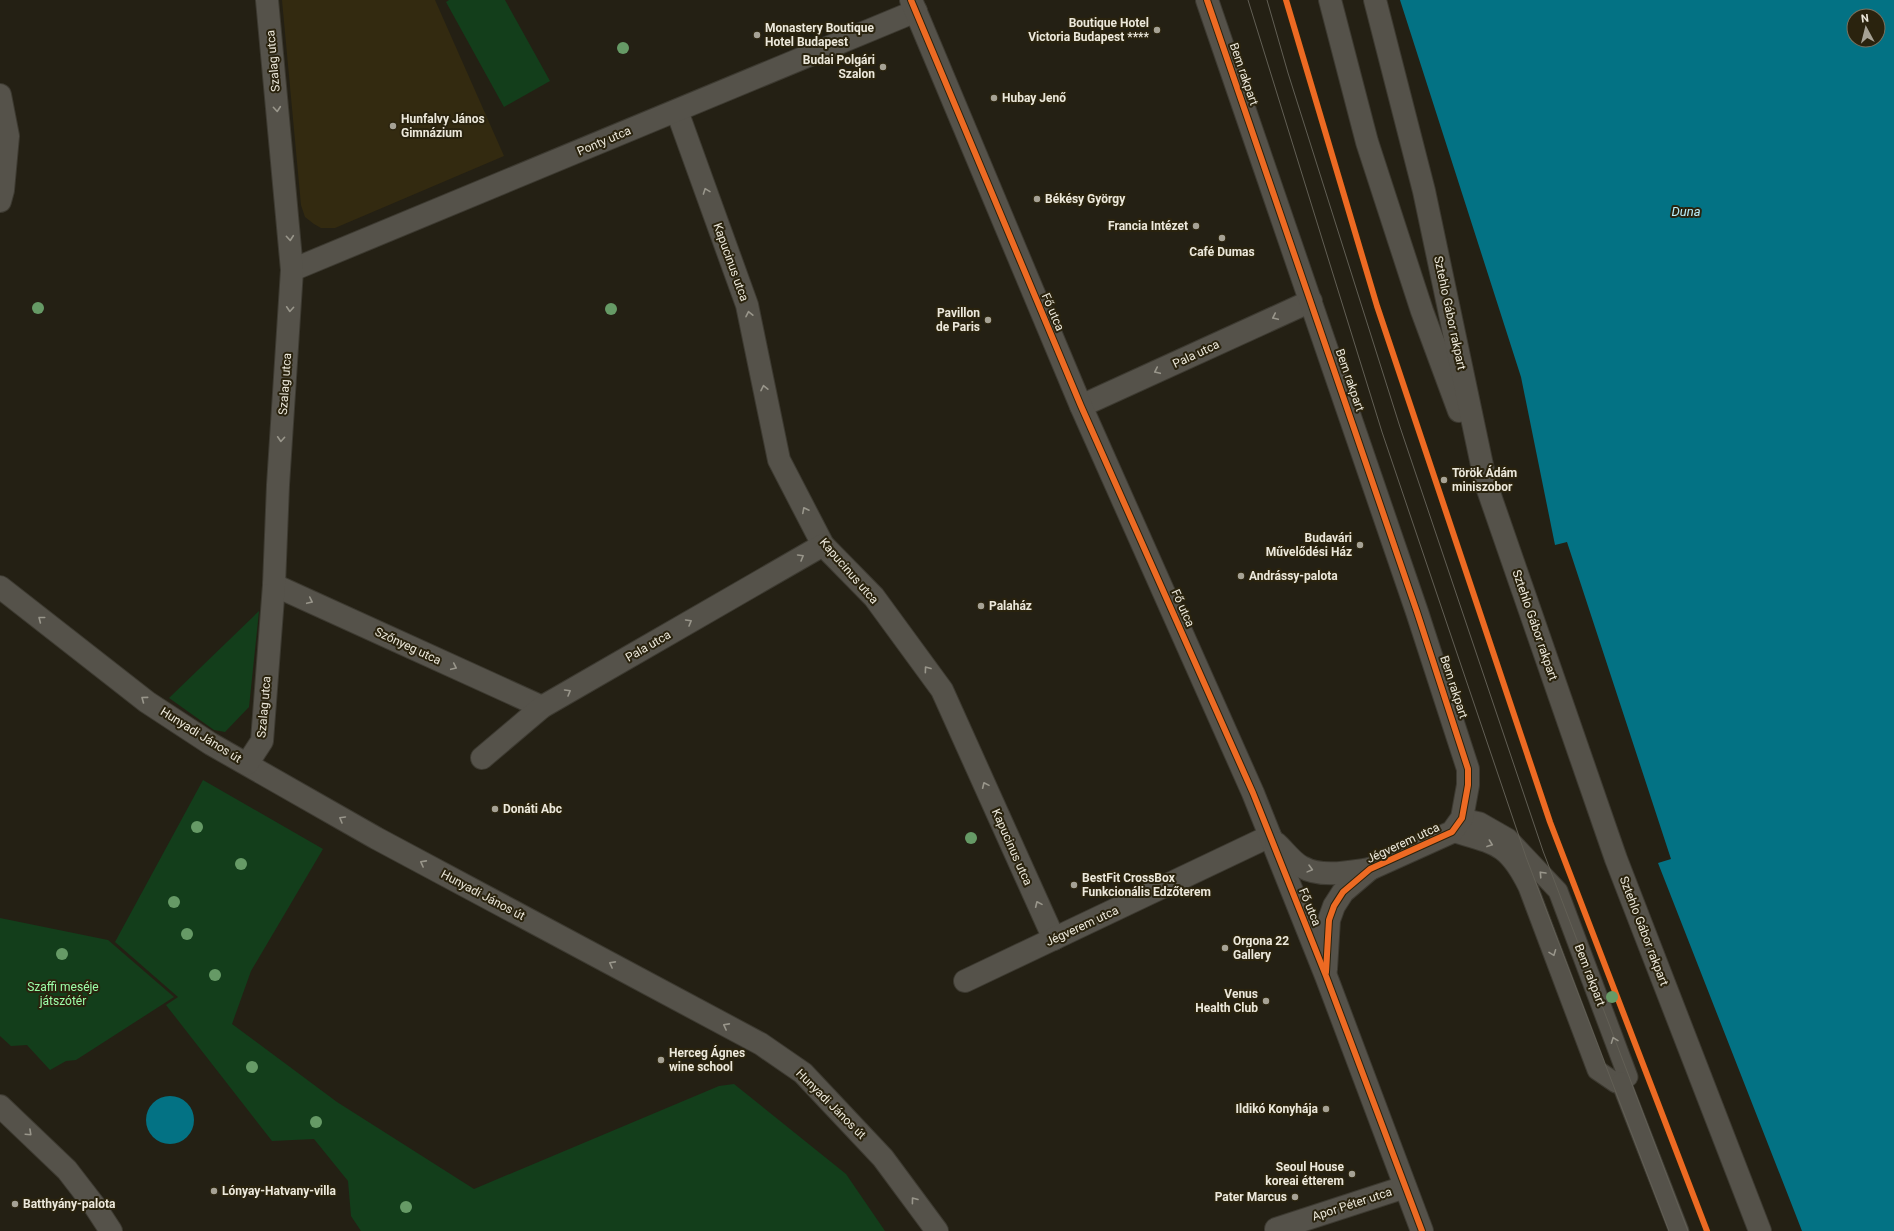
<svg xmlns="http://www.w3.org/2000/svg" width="1894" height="1231" font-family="Roboto,sans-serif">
<rect width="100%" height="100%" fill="#242014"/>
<!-- built -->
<polygon fill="#332a10" points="282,0 435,0 504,156 335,228 321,228 314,224 305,217 301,205"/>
<!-- green -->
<g fill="#133e1b">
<polygon points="449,0 505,0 550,81 504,107 446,2"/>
<polygon points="259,611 249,707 225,732 214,730 169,698"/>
<polygon points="203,780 323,849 251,971 232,1024 337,1102 474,1189 719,1086 734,1084 846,1174 885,1231 361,1231 351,1216 348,1181 314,1139 272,1141 166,1005 178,997 115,942"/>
<polygon points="0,918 108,940 174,997 76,1060 66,1061 50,1070 27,1045 11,1046 0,1036"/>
</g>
<!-- water -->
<g fill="#037284" fill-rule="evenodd">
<path d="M1400,0h494v1231h-92l-7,-18 -137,-350 13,-4 -104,-317 -12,3 -34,-168zM1854,16h24v24h-24z"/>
<circle cx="170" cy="1120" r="24"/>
</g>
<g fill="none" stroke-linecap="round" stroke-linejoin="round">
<!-- service casing -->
<g stroke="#3d3a31" stroke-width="21">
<g id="service">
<path d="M1452,832c43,13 55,12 76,55l69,183 19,13 5,-1 7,-5 -70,-186 -50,-53 -28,-16 -18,-4"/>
<polyline points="1621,1082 1679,1231"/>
</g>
</g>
<!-- minor casing -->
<g stroke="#3d3a31" stroke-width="24">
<g id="minor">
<polyline points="0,95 8,136 3,190 0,201"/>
<polyline points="677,111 747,305 779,460 823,545 874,597 942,690 1054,939"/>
<polyline points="292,270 916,11"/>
<polyline points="1081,406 1311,301"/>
<polyline points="274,585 542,707"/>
<polyline points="0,587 147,702 211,744 376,838 761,1044 803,1073 883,1158 937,1231"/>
<polyline points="482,758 542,707 823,545"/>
<polyline points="247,764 262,741 274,585 278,485 292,270 267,0"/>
<polyline points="965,981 1270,836"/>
<polyline points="0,1106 67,1170 94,1205 111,1231"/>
<polyline points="1276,1229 1405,1187"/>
</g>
</g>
<!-- tertiary casing -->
<g stroke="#3d3a31" stroke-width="24">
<g id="tertiary">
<polyline points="911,0 1081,406 1253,793 1326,976 1422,1231"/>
<polyline points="1207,0 1417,612 1468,769 1468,785 1462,818 1452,832 1370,869 1343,892 1334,906 1329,920 1326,969"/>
<path d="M1276,843c8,7 16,19 26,24 19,11 47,5 68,2"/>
</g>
</g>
<!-- secondary casing -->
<g stroke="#3d3a31" stroke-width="24">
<g id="secondary">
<polyline points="1330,0 1367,142 1422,311 1459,411"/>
<polyline points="1375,0 1424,191 1486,484 1616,859 1760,1231"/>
</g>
</g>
<!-- service -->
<use href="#service" stroke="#55524a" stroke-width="19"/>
<!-- minor -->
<use href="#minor" stroke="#55524a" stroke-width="22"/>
<!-- tertiary -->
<use href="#tertiary" stroke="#55524a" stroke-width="22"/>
<!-- secondary -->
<use href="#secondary" stroke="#55524a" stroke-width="22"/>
<!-- tram -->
<g stroke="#625f55" stroke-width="1">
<polyline points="1248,0 1382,432 1526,857 1669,1231"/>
<polyline points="1267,0 1288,73 1400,427 1543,851 1688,1231"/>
</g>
<!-- cycleway casing -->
<g stroke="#2a230e" stroke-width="8">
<g id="cycleway">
<polyline points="911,0 1081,406 1253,793 1326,976 1422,1231"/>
<polyline points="1207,0 1417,612 1468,769 1468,785 1462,818 1452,832 1370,869 1343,892 1334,906 1329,920 1326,972"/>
<polyline points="1286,0 1377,306 1550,822 1707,1231"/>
</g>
</g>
<!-- cycleway -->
<use href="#cycleway" stroke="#ed6a23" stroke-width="6"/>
</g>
<!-- trees -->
<g fill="#669a66">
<circle cx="623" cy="48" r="6"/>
<circle cx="38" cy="308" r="6"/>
<circle cx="611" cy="309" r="6"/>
<circle cx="197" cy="827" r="6"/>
<circle cx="971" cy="838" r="6"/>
<circle cx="241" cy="864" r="6"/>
<circle cx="174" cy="902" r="6"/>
<circle cx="187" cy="934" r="6"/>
<circle cx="62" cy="954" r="6"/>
<circle cx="215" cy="975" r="6"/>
<circle cx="1612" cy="997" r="6"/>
<circle cx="252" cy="1067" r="6"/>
<circle cx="316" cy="1122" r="6"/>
<circle cx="406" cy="1207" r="6"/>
</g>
<!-- one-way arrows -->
<defs><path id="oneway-chevron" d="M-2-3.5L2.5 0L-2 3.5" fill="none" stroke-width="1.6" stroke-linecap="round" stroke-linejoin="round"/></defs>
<g stroke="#99968b">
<use href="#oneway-chevron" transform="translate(277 109) rotate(85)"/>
<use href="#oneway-chevron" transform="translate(706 191) rotate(-110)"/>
<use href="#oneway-chevron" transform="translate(290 238) rotate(85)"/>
<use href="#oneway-chevron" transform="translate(290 309) rotate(94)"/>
<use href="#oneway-chevron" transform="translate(749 314) rotate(-102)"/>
<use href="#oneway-chevron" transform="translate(1275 317) rotate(155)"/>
<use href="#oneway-chevron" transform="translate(1157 371) rotate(155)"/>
<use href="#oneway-chevron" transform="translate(764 388) rotate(-102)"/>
<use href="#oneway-chevron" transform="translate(281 439) rotate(94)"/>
<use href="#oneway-chevron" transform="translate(805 510) rotate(-117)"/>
<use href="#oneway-chevron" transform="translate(801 557) rotate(-30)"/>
<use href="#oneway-chevron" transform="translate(310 601) rotate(25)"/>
<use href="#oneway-chevron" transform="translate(41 619) rotate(-142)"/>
<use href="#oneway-chevron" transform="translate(689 622) rotate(-30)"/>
<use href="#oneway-chevron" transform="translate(454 667) rotate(25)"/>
<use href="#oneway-chevron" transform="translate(927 669) rotate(-126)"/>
<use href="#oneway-chevron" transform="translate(568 692) rotate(-30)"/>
<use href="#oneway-chevron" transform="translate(144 699) rotate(-143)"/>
<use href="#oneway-chevron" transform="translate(985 785) rotate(-114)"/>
<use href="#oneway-chevron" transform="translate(342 819) rotate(-150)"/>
<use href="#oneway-chevron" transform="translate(1490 844) rotate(20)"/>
<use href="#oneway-chevron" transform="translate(423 863) rotate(-152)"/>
<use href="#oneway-chevron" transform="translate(1310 869) rotate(15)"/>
<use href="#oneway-chevron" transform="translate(1542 874) rotate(-133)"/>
<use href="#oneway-chevron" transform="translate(1038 904) rotate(-114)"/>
<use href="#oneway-chevron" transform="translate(1553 953) rotate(69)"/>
<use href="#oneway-chevron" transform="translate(612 964) rotate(-152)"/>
<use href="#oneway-chevron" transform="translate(726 1026) rotate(-152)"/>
<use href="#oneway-chevron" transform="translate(1614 1040) rotate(-111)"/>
<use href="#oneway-chevron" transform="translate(29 1133) rotate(43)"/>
<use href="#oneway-chevron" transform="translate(914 1200) rotate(-127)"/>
</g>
<!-- markers -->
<g fill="#a6a295" stroke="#2a230e" stroke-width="1.5">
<circle cx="1157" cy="30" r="4"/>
<circle cx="757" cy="35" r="4"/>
<circle cx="883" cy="67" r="4"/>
<circle cx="994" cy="98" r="4"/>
<circle cx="393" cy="126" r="4"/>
<circle cx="1037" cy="199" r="4"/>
<circle cx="1196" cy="226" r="4"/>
<circle cx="1222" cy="238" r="4"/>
<circle cx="988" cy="320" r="4"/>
<circle cx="1444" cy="480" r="4"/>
<circle cx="1360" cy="545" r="4"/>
<circle cx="1241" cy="576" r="4"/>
<circle cx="981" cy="606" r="4"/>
<circle cx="495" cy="809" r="4"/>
<circle cx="1074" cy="885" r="4"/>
<circle cx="1225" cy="948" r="4"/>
<circle cx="1266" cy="1001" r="4"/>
<circle cx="661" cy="1060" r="4"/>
<circle cx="1326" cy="1109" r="4"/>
<circle cx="1352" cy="1174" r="4"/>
<circle cx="214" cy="1191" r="4"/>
<circle cx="1295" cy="1197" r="4"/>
<circle cx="15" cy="1204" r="4"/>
</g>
<g text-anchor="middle" stroke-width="4" stroke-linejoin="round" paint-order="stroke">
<!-- poi labels -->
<g font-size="12" font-weight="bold" fill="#ece8db" stroke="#2a230e" text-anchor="start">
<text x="1149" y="27" text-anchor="end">Boutique Hotel<tspan x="1149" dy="14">Victoria Budapest ****</tspan></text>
<text x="765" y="32">Monastery Boutique<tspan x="765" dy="14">Hotel Budapest</tspan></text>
<text x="875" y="64" text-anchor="end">Budai Polgári<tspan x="875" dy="14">Szalon</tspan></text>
<text x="1002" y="102">Hubay Jenő</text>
<text x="401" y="123">Hunfalvy János<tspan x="401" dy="14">Gimnázium</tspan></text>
<text x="1045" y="203">Békésy György</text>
<text x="1188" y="230" text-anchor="end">Francia Intézet</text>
<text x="1222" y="256" text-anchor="middle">Café Dumas</text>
<text x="980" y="317" text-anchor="end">Pavillon<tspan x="980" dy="14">de Paris</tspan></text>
<text x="1452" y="477">Török Ádám<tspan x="1452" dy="14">miniszobor</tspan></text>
<text x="1352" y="542" text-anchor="end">Budavári<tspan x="1352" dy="14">Művelődési Ház</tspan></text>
<text x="1249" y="580">Andrássy-palota</text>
<text x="989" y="610">Palaház</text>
<text x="503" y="813">Donáti Abc</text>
<text x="1082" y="882">BestFit CrossBox<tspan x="1082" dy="14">Funkcionális Edzőterem</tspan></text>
<text x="1233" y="945">Orgona 22<tspan x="1233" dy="14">Gallery</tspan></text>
<text x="1258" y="998" text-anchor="end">Venus<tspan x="1258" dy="14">Health Club</tspan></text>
<text x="669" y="1057">Herceg Ágnes<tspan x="669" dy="14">wine school</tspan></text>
<text x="1318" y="1113" text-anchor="end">Ildikó Konyhája</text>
<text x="1344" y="1171" text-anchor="end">Seoul House<tspan x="1344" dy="14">koreai étterem</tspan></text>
<text x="222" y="1195">Lónyay-Hatvany-villa</text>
<text x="1287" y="1201" text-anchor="end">Pater Marcus</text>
<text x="23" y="1208">Batthyány-palota</text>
</g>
<!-- street labels -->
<g font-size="12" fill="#ece8db" stroke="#2a230e">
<text transform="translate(273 61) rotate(-95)" y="4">Szalag utca</text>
<text transform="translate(1244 74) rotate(71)" y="4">Bem rakpart</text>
<text transform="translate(604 141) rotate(-23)" y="4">Ponty utca</text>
<text transform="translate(731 262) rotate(70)" y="4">Kapucinus utca</text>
<text transform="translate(1053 312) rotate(67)" y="4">Fő utca</text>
<text transform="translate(1450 313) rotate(78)" y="4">Sztehlo Gábor rakpart</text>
<text transform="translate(1196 354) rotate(-25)" y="4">Pala utca</text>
<text transform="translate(1350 380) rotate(71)" y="4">Bem rakpart</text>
<text transform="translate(285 384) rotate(-86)" y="4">Szalag utca</text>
<text transform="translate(849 571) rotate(49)" y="4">Kapucinus utca</text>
<text transform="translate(1183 608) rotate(66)" y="4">Fő utca</text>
<text transform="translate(1535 625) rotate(71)" y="4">Sztehlo Gábor rakpart</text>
<text transform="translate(408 646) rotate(25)" y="4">Szőnyeg utca</text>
<text transform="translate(648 646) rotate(-30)" y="4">Pala utca</text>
<text transform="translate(1454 687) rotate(72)" y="4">Bem rakpart</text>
<text transform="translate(264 707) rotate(-85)" y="4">Szalag utca</text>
<text transform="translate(201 735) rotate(32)" y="4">Hunyadi János út</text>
<text transform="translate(1403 843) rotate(-25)" y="4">Jégverem utca</text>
<text transform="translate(1012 847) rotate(66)" y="4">Kapucinus utca</text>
<text transform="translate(483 895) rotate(28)" y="4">Hunyadi János út</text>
<text transform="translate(1310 907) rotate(68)" y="4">Fő utca</text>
<text transform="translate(1082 926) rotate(-25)" y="4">Jégverem utca</text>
<text transform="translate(1644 931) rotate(69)" y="4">Sztehlo Gábor rakpart</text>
<text transform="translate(1590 975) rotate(69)" y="4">Bem rakpart</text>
<text transform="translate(831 1104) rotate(45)" y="4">Hunyadi János út</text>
<text transform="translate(1352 1204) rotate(-18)" y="4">Apor Péter utca</text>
</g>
<!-- park labels -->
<g font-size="12" fill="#9cfea9" stroke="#2a230e">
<text x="63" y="991">Szaffi meséje<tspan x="63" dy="14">játszótér</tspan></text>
</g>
<!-- water labels -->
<g font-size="13" font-style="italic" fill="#b8effd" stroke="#2a230e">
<text x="1686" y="216">Duna</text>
</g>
</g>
<!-- north arrow -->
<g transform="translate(1866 28) rotate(353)"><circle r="19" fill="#2a230e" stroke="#787260"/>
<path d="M0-3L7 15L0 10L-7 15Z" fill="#a6a295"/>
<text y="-6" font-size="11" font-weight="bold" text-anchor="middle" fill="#ece8db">N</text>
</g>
</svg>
